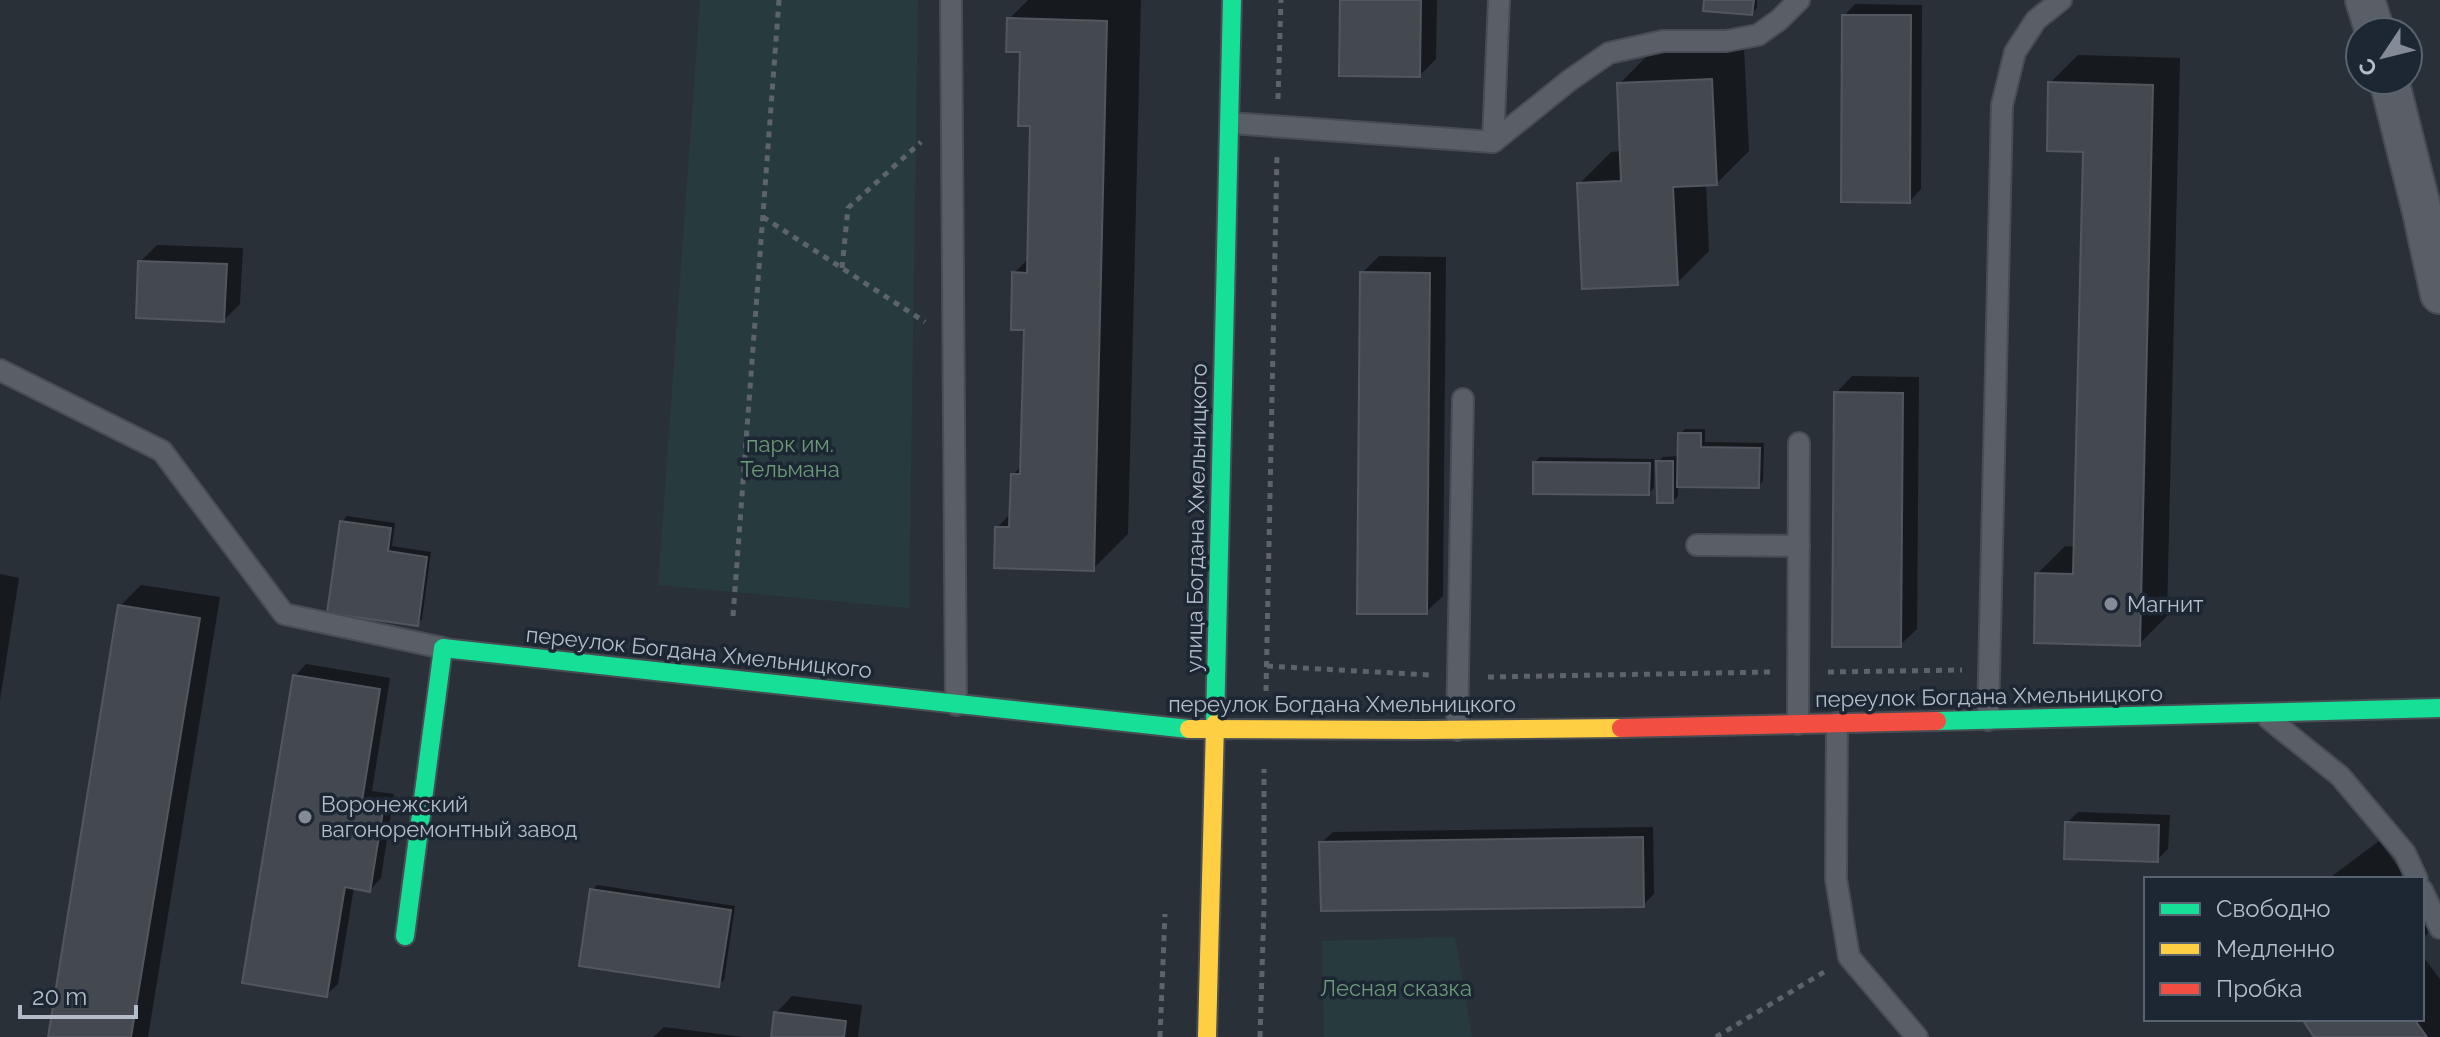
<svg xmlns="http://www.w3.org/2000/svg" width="2440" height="1037" font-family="Raleway,sans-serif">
<rect width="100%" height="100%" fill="#2a3038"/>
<!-- green -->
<g fill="#273a3e">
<polygon points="700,0 918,0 909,608 658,585"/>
<polygon points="1455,937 1472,1037 1324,1037 1322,941"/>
</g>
<!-- shadow -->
<g fill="#0007">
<polygon points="1028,0 1141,0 1128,534 1093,569 997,528 1011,513 1013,475 1022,465 1026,328 1014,273 1029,258 1032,124 1022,50 1009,19"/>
<polygon points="1342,0 1437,0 1436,59 1420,75"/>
<polygon points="1706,0 1757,0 1757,8 1752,13"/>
<polygon points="1855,4 1922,5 1921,189 1910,201 1844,16"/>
<polygon points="1744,48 1749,151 1717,183 1706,184 1709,251 1677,283 1579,184 1611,152 1622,151 1619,84 1651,52"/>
<polygon points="2078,55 2180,58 2167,616 2140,643 2037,574 2065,546 2076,547 2085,150 2050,83"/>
<polygon points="157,245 243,248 240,304 224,320 140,262"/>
<polygon points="1379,256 1446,257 1443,596 1426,612 1362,273"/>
<polygon points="1852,376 1919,377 1917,629 1900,645 1836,393"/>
<polygon points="1685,429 1705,429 1705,442 1764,443 1763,481 1758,486 1678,485 1678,496 1673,501 1658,462 1663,457 1680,456 1680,434"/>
<polygon points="1540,457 1654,459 1654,488 1649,493 1535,462"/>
<polygon points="347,516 395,523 392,546 431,552 422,619 417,624 342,522"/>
<polygon points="0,574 19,578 0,700"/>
<polygon points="141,585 220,597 148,1037 50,1037 120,606"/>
<polygon points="306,664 390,678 372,791 394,794 381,878 370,890 354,887 338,984 326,995 295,676"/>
<polygon points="2078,812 2170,815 2168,849 2157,860 2067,823"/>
<polygon points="1653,827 1654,894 1643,905 1321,843 1333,832"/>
<polygon points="2379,841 2407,879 2328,879"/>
<polygon points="597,885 735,906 724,980 718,985 592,890"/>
<polygon points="2427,887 2440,903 2440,921 2422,939 2422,891"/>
<polygon points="2422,955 2440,979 2440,1037 2317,1037 2305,1019 2422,1019"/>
<polygon points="792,996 862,1005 858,1037 773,1037 776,1013"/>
<polygon points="664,1027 743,1037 653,1037"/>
</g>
<!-- building -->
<g fill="#444950" stroke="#52575f" stroke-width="2">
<polygon points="1340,0 1421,0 1420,77 1339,76"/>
<polygon points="1704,0 1754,0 1752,15 1703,11"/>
<polygon points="1842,15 1911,15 1910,203 1841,202"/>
<polygon points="1007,18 1107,21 1094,571 994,568 995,527 1009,527 1011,474 1020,474 1024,330 1011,330 1012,272 1027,273 1030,126 1018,126 1020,52 1006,52"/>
<polygon points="1712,79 1717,185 1673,187 1678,285 1582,289 1577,183 1621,181 1617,83"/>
<polygon points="2048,82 2153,85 2140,646 2034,643 2035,573 2073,574 2083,152 2047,151"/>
<polygon points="138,261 227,264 224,322 136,318"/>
<polygon points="1360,272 1430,273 1427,614 1357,614"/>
<polygon points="1834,392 1903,393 1901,647 1832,647"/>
<polygon points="1678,433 1701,433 1701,447 1760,448 1759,488 1677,487"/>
<polygon points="1656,461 1673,461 1673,503 1657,503"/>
<polygon points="1533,462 1650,463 1649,495 1533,494"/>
<polygon points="340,521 391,528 388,551 427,557 418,626 327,613"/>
<polygon points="118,605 200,618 131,1037 48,1037"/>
<polygon points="293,675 380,689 362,801 384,805 370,892 345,887 327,997 242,983"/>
<polygon points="2065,822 2159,825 2158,862 2064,859"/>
<polygon points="1643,837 1644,907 1321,911 1319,842"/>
<polygon points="590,889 731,910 719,987 579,966"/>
<polygon points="774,1012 846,1021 844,1037 771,1037"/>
<polygon points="2302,1019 2414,1019 2427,1037 2314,1037"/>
</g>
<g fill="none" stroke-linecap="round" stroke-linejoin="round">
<!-- lane casing -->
<g stroke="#484c53" stroke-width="24">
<g id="lane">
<polyline points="951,0 956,705"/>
<polyline points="1230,123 1493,142 1499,0"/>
<polyline points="1493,142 1570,80 1609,53 1663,41 1726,41 1758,35 1779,20 1799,0"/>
<polyline points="0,370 162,451 284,614 443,648"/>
<polyline points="1697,545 1799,546"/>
<polyline points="2269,719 2340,776 2405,853 2417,879"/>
<polyline points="1988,720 2002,105 2015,52 2036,20 2061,0"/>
<polyline points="1837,723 1836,879 1849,957 1917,1037"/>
<polyline points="1798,724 1799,443"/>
<polyline points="1457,730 1463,399"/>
<polyline points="2422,890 2440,928"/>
</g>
</g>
<!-- street casing -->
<g stroke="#484c53" stroke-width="42">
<g id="street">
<polyline points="2365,0 2375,32"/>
<polyline points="2389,80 2422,211 2440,294"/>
</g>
</g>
<!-- fast casing -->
<g stroke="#484c53" stroke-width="22">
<g id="fast">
<polyline points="1937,721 2440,708"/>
<polyline points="1215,724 1232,0"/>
<polyline points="405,936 443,648 1189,729"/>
</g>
</g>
<!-- slow casing -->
<g stroke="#484c53" stroke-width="22">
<g id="slow">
<polyline points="1189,729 1422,730 1621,728"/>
<polyline points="1207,1037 1215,724"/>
</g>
</g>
<!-- jam casing -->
<g stroke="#484c53" stroke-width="22">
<polyline id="jam" points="1621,728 1937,721"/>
</g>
<!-- path -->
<g stroke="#5d636a" stroke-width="5" stroke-dasharray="6 6" stroke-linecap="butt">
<polyline points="1278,99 1281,0"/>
<polyline points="763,217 925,322"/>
<polyline points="842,268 848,208 921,142"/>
<polyline points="733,616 779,0"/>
<polyline points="1267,666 1430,675"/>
<polyline points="1828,672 1962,670"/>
<polyline points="1488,677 1770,672"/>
<polyline points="1266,691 1277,153"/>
<polyline points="1160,1037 1165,914"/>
<polyline points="1260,1037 1264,906 1264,769"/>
<polyline points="1716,1037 1824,972"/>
</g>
<!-- lane -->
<use href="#lane" stroke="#5a5e66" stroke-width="20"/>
<!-- street -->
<use href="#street" stroke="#5a5e66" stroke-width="38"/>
<!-- fast -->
<use href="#fast" stroke="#16e098" stroke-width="18"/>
<!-- slow -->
<use href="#slow" stroke="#ffcf43" stroke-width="18"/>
<!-- jam -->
<use href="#jam" stroke="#f24e42" stroke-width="18"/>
</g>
<!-- markers -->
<g fill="#848b96" stroke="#1d2633" stroke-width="3">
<circle cx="2111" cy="604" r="8"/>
<circle cx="305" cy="817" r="8"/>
</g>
<g text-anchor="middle" stroke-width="7" stroke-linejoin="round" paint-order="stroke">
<!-- park labels -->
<g font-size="22" fill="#6b9a76" stroke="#1d2633">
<text x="790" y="452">парк им.<tspan x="790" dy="25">Тельмана</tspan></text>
<text x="1396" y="996">Лесная сказка</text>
</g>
<!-- street labels -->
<g font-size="22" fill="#b4bcc9" stroke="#1d2633">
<text transform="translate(1196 518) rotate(-89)" y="8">улица Богдана Хмельницкого</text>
<text transform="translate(699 652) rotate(6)" y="8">переулок Богдана Хмельницкого</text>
<text transform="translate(1989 696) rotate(-1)" y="8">переулок Богдана Хмельницкого</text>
<text x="1342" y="712">переулок Богдана Хмельницкого</text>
</g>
<!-- poi labels -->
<g font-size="22" fill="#b4bcc9" stroke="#1d2633" text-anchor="start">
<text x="2127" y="612">Магнит</text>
<text x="321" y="812">Воронежский<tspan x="321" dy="25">вагоноремонтный завод</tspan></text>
</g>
</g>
<!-- legend -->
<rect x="2144" y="877" width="280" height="144" fill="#1d2633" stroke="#59626f" stroke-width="2"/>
<rect x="2160" y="903" width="40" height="12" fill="#16e098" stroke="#59626f" stroke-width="2"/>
<text x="2216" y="917" font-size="24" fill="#b4bcc9">Свободно</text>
<rect x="2160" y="943" width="40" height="12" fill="#ffcf43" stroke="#59626f" stroke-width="2"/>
<text x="2216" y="957" font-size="24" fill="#b4bcc9">Медленно</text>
<rect x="2160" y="983" width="40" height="12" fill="#f24e42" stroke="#59626f" stroke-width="2"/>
<text x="2216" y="997" font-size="24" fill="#b4bcc9">Пробка</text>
<!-- north arrow -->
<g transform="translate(2384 56) rotate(235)"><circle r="38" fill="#1d2633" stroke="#59626f" stroke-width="2"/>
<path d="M0-6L14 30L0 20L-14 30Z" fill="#848b96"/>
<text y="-12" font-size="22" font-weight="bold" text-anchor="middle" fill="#b4bcc9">С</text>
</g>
<!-- scale -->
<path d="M20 1005v12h116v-12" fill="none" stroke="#b4bcc9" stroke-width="4"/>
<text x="32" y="1005" font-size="24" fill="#b4bcc9" stroke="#1d2633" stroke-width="6" paint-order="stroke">20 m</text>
</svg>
